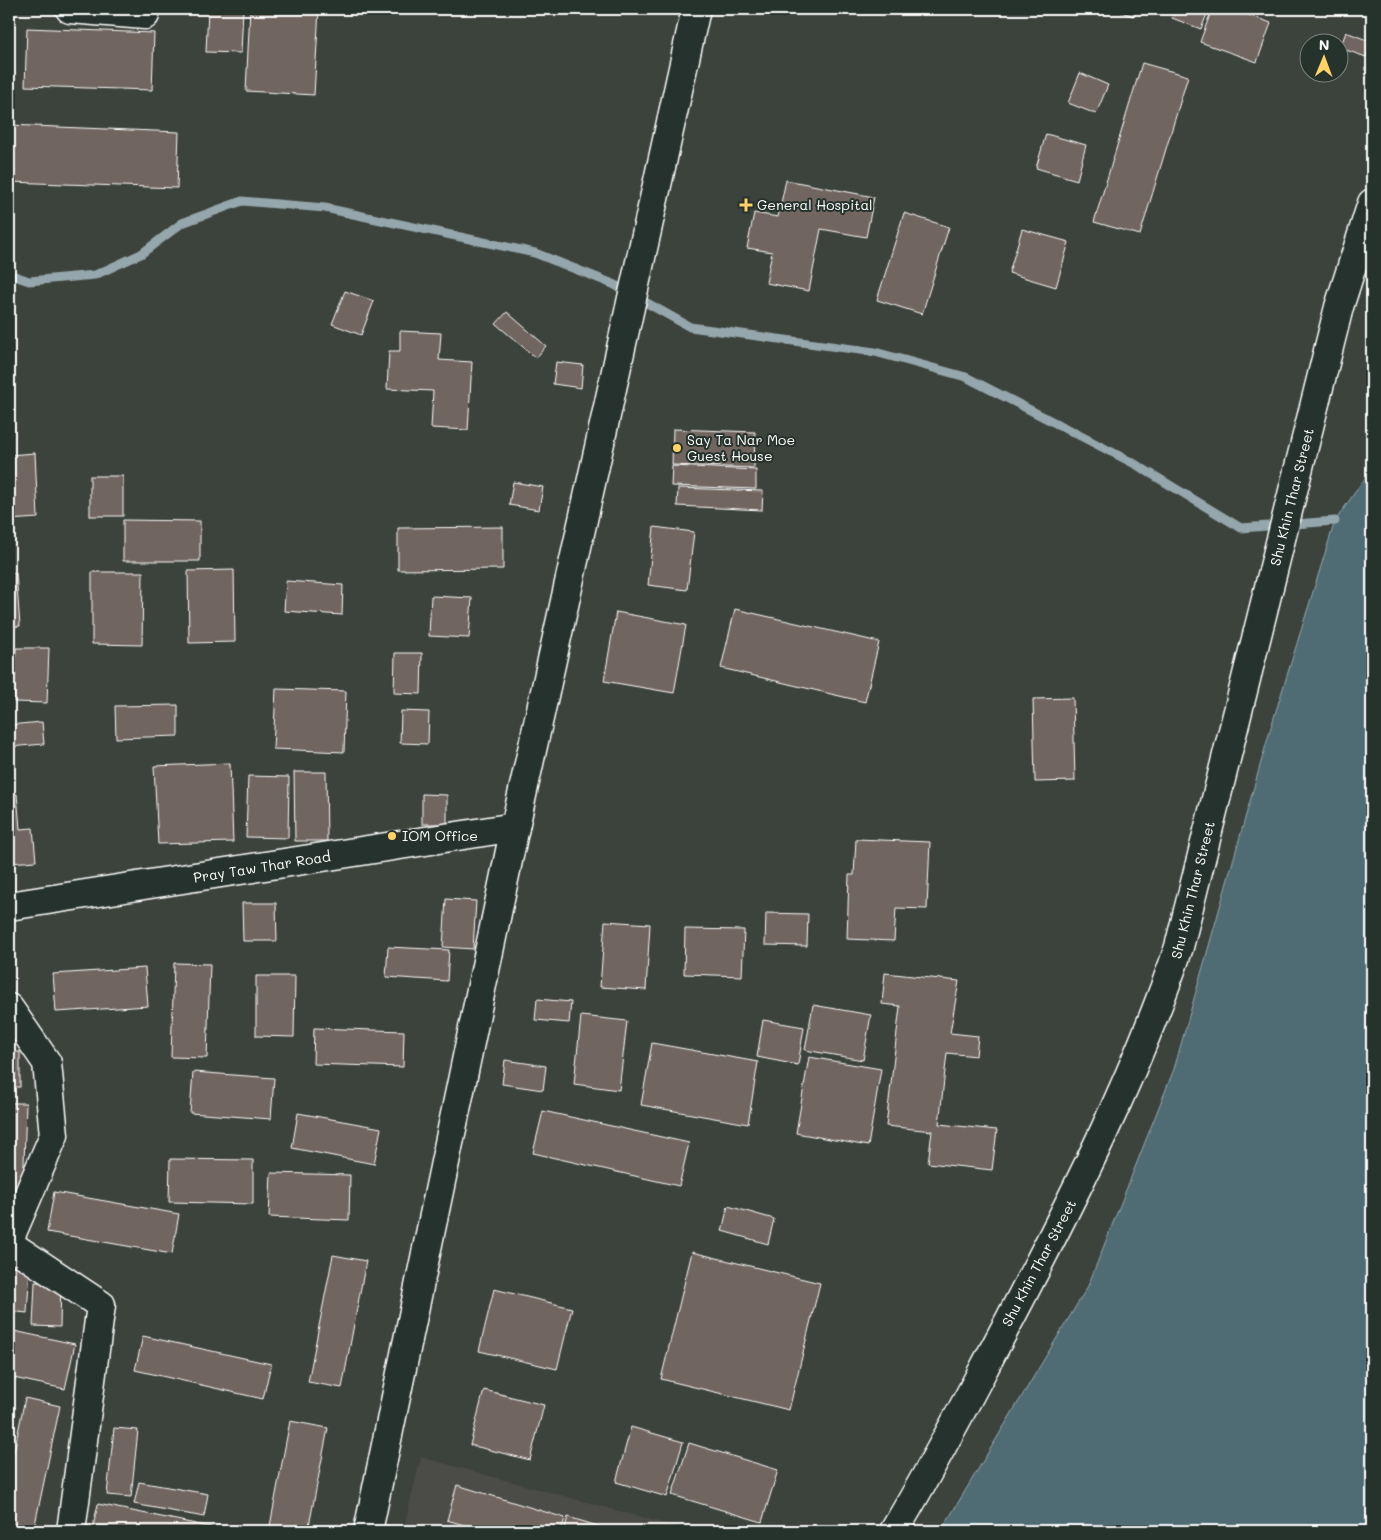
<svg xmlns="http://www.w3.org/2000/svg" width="1381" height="1540" font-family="Mali,sans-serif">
<rect width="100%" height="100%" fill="#3c423c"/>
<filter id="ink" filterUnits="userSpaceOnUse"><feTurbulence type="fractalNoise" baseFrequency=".02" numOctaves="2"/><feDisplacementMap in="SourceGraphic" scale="10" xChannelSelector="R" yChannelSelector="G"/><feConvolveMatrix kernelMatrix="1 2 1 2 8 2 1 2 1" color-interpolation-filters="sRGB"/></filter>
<g filter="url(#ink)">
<!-- built -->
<polygon fill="#4c4c46" points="421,1457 692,1531 403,1531"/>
<!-- water -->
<polygon fill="#4f6c75" stroke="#95a7ac" points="1372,468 1372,1531 941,1531 1088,1286 1174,1069 1271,727 1335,521"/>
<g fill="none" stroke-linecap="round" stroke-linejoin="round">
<!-- stream -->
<polyline stroke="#95a7ac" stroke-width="9" points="9,274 29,281 95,275 141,254 182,223 242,201 325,208 535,253 613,284 690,327 875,352 966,377 1135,464 1241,528 1335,521"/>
</g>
<!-- building -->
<g fill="#71655e" stroke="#fff">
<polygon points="208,9 243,9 241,53 206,52"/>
<polygon points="250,9 319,9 314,95 246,91"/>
<polygon points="1113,9 1136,9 1133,16"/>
<polygon points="1175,9 1209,9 1201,29 1172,18"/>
<polygon points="1212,9 1232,9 1271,23 1257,62 1200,42"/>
<polygon points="27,28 154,33 152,90 25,86"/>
<polygon points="1346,32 1372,42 1366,57 1340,48"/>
<polygon points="1142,63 1188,76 1140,235 1094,222"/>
<polygon points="1080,73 1108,85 1096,114 1068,103"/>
<polygon points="9,125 179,132 177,188 9,182"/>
<polygon points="1046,134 1086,145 1077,180 1036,168"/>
<polygon points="786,180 874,197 866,237 821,229 809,291 766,283 772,252 747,248 754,213 778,217"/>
<polygon points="904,213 949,227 922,314 877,300"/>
<polygon points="1022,229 1069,242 1056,287 1009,273"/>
<polygon points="345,291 374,301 361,335 332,324"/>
<polygon points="507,312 546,346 536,358 496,324"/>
<polygon points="400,331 441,333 439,360 472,362 468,430 431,428 433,391 387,389 389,351 400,351"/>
<polygon points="556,362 583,365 581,388 553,384"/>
<polygon points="673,429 755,432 754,468 672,465"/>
<polygon points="35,453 38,518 9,520 9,455"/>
<polygon points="672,466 756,470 756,489 671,486"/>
<rect x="90" y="476" width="33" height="40"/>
<polygon points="513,482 543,487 539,510 509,505"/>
<polygon points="678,488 763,491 762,510 677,506"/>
<polygon points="123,520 200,521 200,561 123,561"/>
<polygon points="503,527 503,569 398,570 398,528"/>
<polygon points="654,527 694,532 687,590 648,585"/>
<polygon points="234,570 235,642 189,643 188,571"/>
<polygon points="92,572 143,572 142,645 92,644"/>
<polygon points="9,573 16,573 20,626 9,627"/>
<polygon points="286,581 343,585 342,615 284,611"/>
<polygon points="431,596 472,598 469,638 429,636"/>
<polygon points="735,609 879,642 865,702 721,668"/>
<polygon points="616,612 686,625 674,693 604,681"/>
<polygon points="16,648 49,648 47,703 14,702"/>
<polygon points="395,653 422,653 421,694 394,693"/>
<polygon points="276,689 346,691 344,752 273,749"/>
<polygon points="1073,698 1075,781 1035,782 1033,699"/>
<polygon points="178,705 178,736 116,738 115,706"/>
<polygon points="401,711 429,712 428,744 400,743"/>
<polygon points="42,722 44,744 9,747 9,725"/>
<polygon points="230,763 233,842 158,844 154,766"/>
<polygon points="294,772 326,772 327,841 295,841"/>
<polygon points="248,776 289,777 288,838 246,837"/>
<polygon points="17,794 20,829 33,828 36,861 9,863 9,795"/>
<polygon points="422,794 447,795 447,824 422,824"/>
<polygon points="856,839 930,842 927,909 896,908 894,941 847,939 849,875 854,875"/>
<polygon points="446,899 476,901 473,949 443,947"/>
<polygon points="242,903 276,903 277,941 243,941"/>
<polygon points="766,913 808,914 807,946 765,945"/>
<polygon points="605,921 650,924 646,990 600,987"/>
<polygon points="685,929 744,930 742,976 684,974"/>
<polygon points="388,947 449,950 447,981 386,977"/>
<polygon points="174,963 210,964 207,1058 171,1057"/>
<polygon points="145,968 148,1006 56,1012 53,974"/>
<polygon points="885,973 959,981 950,1033 978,1036 976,1056 947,1053 939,1124 997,1130 992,1170 928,1163 932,1131 886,1126 900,1006 882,1004"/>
<polygon points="256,976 295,976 294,1037 256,1036"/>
<polygon points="537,999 571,1002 569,1023 535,1020"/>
<polygon points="813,1005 871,1015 863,1060 805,1050"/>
<polygon points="581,1016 627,1021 619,1090 574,1084"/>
<polygon points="763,1020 804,1027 798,1065 757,1057"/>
<polygon points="314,1028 404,1031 403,1067 313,1064"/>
<polygon points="652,1043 758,1062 748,1124 641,1105"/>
<rect x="9" y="1052" width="11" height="35"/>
<polygon points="809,1057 881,1069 868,1146 796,1133"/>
<polygon points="505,1060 546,1066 543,1090 502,1084"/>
<polygon points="193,1072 274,1078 271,1119 190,1113"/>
<polygon points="9,1103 26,1103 23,1194 9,1193"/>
<polygon points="543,1111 689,1143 679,1186 533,1153"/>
<polygon points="298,1113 381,1128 374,1164 292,1148"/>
<polygon points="170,1159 253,1160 253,1204 169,1202"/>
<polygon points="271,1173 350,1175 349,1220 269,1217"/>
<polygon points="54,1192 179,1214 172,1254 47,1232"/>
<polygon points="728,1206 774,1219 768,1244 722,1231"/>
<polygon points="692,1252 820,1283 789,1410 661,1379"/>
<polygon points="333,1255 366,1261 342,1388 308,1382"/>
<polygon points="9,1266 30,1268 27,1313 9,1311"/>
<polygon points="35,1282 61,1283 60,1327 33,1326"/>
<polygon points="494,1289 572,1308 557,1369 479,1351"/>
<polygon points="9,1330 75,1344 65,1389 9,1377"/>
<polygon points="143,1336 271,1364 263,1399 135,1370"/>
<polygon points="484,1390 544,1405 530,1460 470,1445"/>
<polygon points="25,1398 60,1406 34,1529 9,1524 9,1476"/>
<polygon points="290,1421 328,1428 308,1531 269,1531"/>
<polygon points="631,1427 683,1442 667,1497 616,1482"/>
<polygon points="114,1428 138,1430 131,1497 107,1495"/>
<polygon points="689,1443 778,1470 762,1522 672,1495"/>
<polygon points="139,1482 208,1494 204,1517 134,1504"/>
<polygon points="457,1485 565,1518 561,1531 484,1531 447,1520"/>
<polygon points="98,1504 230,1531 92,1531"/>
<polygon points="568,1517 614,1531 564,1531"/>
</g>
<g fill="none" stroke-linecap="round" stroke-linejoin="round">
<!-- minor casing -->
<g stroke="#fff" stroke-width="31">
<g id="minor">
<polyline points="70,9 145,15"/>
<polyline points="9,906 515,827"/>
<polyline points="9,1008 47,1063 54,1135 9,1240"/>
<polyline points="9,1244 101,1305 71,1531"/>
<polyline points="368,1531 515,827 696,9"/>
<path d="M894,1531c42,-69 78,-141 116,-212 63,-121 125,-242 169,-372l160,-640 33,-104"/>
</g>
</g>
<!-- minor -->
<use href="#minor" stroke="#26332d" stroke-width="28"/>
</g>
</g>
<!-- markers -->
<g fill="#ffd166" stroke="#26332d" stroke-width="2">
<path d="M743.5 197.5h5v5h5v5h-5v5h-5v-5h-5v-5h5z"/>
<circle cx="677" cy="448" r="5"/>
<circle cx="392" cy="836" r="5"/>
</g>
<g text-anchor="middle" stroke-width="4" stroke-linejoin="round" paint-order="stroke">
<!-- poi labels -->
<g font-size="14" fill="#fff" stroke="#26332d" text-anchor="start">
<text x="757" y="210">General Hospital</text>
<text x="687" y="445">Say Ta Nar Moe<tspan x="687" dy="16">Guest House</tspan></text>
<text x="402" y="841">IOM Office</text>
</g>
<!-- street labels -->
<g font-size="14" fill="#fff" stroke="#26332d">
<text transform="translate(1292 497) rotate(-76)" y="5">Shu Khin Thar Street</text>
<text transform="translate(262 867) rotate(-9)" y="5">Pray Taw Thar Road</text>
<text transform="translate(1193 890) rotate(-76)" y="5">Shu Khin Thar Street</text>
<text transform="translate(1039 1263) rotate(-62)" y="5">Shu Khin Thar Street</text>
</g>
</g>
<!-- margin -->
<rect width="1381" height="1540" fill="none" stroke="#26332d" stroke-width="30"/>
<rect x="15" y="15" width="1351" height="1510" fill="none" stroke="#fff" stroke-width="2" filter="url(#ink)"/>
<!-- north arrow -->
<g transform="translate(1324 58) rotate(1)"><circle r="24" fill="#26332d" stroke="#7d8581"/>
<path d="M0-4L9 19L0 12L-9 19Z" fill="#ffd166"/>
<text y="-8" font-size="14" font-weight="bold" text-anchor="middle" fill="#ffffff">N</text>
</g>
</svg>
